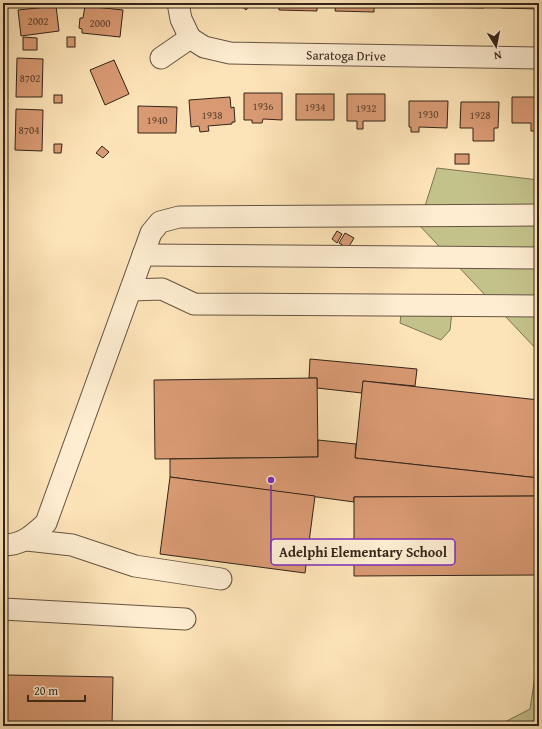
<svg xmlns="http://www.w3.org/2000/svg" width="542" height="729" font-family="'Gentium Book Plus',serif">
<rect width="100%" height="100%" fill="#fde4b8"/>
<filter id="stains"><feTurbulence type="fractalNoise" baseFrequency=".005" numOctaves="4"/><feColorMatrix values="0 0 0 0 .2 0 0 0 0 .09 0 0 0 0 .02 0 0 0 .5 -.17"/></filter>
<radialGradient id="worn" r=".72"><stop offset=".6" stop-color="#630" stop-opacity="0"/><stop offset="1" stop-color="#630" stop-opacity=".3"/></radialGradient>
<!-- green -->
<g fill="#c4c28b" stroke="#7c7352">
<polygon points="437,168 539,180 539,352 419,225"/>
<polygon points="402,306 452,312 450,330 441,340 400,323"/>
<polygon points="539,649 539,726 497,726 530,709"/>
</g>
<!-- building -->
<g fill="#d99a73" stroke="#33241a">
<polygon points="238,3 252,3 246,10"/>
<polygon points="279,3 317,3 317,11 279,10"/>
<polygon points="336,3 374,3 374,12 335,11"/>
<rect x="390" y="3" width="39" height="4"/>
<polygon points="445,3 484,3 484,8 445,7"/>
<polygon points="501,3 539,3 539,9 501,8"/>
<polygon points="56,6 59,31 21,36 18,10"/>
<polygon points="85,6 123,10 120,37 82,33 82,29 79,28 80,18 83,18"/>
<polygon points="23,37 37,38 37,50 23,50"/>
<rect x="67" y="37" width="8" height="10"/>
<polygon points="17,58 43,59 42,97 16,97"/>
<polygon points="114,60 129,94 105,105 90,70"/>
<polygon points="244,93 282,93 282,120 263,119 262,123 252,123 252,120 244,120"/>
<rect x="296" y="94" width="38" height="26"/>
<polygon points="347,94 385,94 385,121 363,121 363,129 357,129 357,121 347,121"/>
<rect x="54" y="95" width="8" height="8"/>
<polygon points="230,97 231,108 234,107 235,122 232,122 232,124 208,126 209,131 200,132 199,126 191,127 189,100"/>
<polygon points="512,97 539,97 539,131 531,131 531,123 512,123"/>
<polygon points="409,101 448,101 447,128 419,127 419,132 411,132 411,127 409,127"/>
<polygon points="461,102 499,102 498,128 494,128 494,141 473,141 473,128 460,128"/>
<polygon points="138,106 177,107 176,133 138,133"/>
<polygon points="16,109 43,110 42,151 15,150"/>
<polygon points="54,144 62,144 61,153 54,153"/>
<polygon points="102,146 109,152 103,158 96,153"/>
<rect x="455" y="154" width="14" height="10"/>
<polygon points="337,231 342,234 337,243 332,239"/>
<polygon points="345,233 354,238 348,248 339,243"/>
<polygon points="310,359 417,369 415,386 363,381 362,393 317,388 317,378 309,378"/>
<polygon points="317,378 318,457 155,459 154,380"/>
<polygon points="363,381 539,400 539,478 355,458"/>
<polygon points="318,440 356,444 355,458 539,478 539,496 354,497 354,502 170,477 170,459 318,457"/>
<polygon points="170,477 315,496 305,573 160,554"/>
<polygon points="539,496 539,575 354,576 354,497"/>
<polygon points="7,675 113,677 112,726 6,726"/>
</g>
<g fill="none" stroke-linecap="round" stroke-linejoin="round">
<!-- minor casing -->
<g stroke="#665442" stroke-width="23">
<g id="minor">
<polyline points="178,3 181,19 190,38"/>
<polyline points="161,58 190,38 204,47 230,53 539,58"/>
<polyline points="143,255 539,258"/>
<polyline points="131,290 162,289 194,304 539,306"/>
<polyline points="27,540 72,545 135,566 221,579"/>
<path d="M3,545c19,0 29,-9 43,-22l105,-290 9,-11 19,-5 360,-2"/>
<polyline points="3,609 185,619"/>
</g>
</g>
<!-- minor -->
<use href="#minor" stroke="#feedd1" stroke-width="21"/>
</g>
<g text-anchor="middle" stroke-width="3" stroke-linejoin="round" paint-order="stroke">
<!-- number labels -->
<g font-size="11" fill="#5c4230">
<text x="38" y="25">2002</text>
<text x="100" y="27">2000</text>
<text x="30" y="82">8702</text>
<text x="263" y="110">1936</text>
<text x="315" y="111">1934</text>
<text x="366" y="112">1932</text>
<text x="428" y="118">1930</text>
<text x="212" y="119">1938</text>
<text x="480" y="119">1928</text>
<text x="157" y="124">1940</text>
<text x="29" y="134">8704</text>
</g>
<!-- street labels -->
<g font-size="13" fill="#33241a" stroke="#feedd1">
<text transform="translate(346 55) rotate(1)" y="5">Saratoga Drive</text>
</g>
</g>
<!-- callouts -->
<path fill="none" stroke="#7b2cbf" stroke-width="1.5" d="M271 480L271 552"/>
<circle fill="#7b2cbf" stroke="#feedd1" stroke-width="1.5" cx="271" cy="480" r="4"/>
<rect fill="#feedd1" stroke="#7b2cbf" stroke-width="1.5" x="271" y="539" width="184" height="26" rx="4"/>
<g font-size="14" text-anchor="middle" font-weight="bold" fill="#33241a">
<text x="363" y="557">Adelphi Elementary School</text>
</g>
<!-- margin -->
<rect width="542" height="729" fill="none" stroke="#fde4b8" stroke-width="16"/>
<rect x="4" y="4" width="534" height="721" fill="none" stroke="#33241a" stroke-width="2"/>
<rect x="8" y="8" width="526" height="713" fill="none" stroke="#33241a"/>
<!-- north arrow -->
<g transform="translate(496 46) rotate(170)" stroke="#feedd1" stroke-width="3" paint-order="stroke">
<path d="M0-3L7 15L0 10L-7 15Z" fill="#33241a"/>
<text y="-6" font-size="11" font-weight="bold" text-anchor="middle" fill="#33241a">N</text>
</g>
<!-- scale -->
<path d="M28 695v6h57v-6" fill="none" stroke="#33241a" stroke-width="2"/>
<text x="34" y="695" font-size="12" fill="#33241a" stroke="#feedd1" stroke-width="3" paint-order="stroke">20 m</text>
<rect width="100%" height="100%" filter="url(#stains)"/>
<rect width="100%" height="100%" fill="url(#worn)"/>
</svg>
